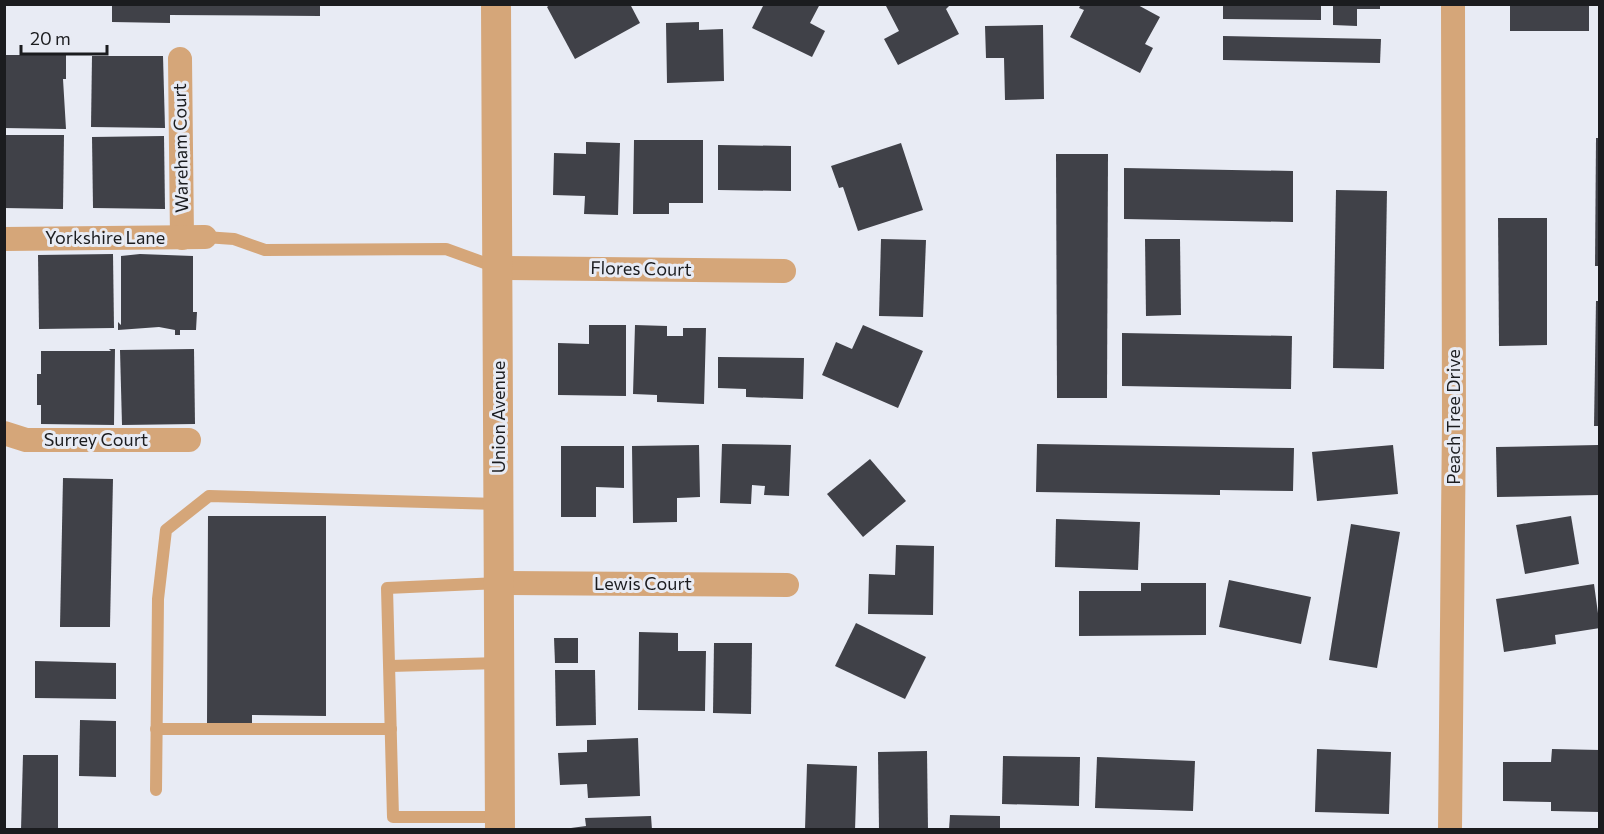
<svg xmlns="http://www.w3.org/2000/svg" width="1604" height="834" font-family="Commissioner,sans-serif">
<rect width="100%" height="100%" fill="#e8ebf4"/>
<!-- building -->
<g fill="#404148">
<polygon points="112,4 320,4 320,16 170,15 170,23 112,22"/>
<polygon points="551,4 630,4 640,23 575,59 547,7"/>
<polygon points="764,4 820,4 810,23 825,31 812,57 752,28"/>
<polygon points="888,4 951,4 946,9 959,34 898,65 884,39 899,31 886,6"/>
<polygon points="1081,4 1136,4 1160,17 1145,44 1153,48 1140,73 1070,37 1084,10 1079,8"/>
<polygon points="1223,4 1321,4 1321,20 1223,19"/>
<polygon points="1333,4 1380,4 1380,9 1357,9 1357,26 1333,25"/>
<rect x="1510" y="4" width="79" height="27"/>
<polygon points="699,22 699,30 723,29 724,81 667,83 666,23"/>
<polygon points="1043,25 1044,99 1005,100 1004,58 986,58 985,26"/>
<polygon points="1223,36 1381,39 1380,63 1223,60"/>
<polygon points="4,55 66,55 66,79 63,79 66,129 4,128"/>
<polygon points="92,56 163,56 165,128 91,127"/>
<polygon points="4,135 64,135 63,209 4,208"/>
<polygon points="164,136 165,209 93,208 92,137"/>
<polygon points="1596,138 1600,138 1600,266 1595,266"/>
<polygon points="634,140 703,140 703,203 669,203 669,214 633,214"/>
<polygon points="586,142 620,143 618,215 584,214 585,196 553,195 554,153 586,154"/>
<polygon points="901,143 923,210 858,231 843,187 839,188 831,166"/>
<polygon points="718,145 791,146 791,191 718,190"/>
<polygon points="1056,154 1108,154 1107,398 1057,398"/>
<polygon points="1124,168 1293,171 1293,222 1124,219"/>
<polygon points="1336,190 1387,191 1384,369 1333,368"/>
<polygon points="1498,218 1547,218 1547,345 1499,346"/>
<polygon points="881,239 926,240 923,317 879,316"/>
<polygon points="1145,239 1180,239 1181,315 1146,316"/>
<polygon points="113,254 114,328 39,329 38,255"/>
<polygon points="140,254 193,256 193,312 197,312 196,330 180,330 180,335 175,335 175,330 159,327 118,330 118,322 121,325 121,256"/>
<polygon points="1596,301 1600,301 1600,426 1594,426"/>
<polygon points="589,325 626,325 626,396 558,395 558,343 589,344"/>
<polygon points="635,325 667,326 667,336 683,336 683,328 706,328 704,404 657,402 657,395 633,394"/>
<polygon points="863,325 923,351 898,408 822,375 836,342 852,349"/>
<polygon points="1122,333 1292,336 1291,389 1122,386"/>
<polygon points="109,349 115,349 114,425 41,424 41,405 37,405 37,374 41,374 41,351 111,351"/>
<polygon points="194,349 195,424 122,425 120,350"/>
<polygon points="718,357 804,358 803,399 746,397 746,389 718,388"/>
<polygon points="722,444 791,445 789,496 764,495 765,486 752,485 751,504 720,503"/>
<polygon points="1037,444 1294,448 1293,491 1220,490 1220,495 1036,492"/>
<polygon points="699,445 700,497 677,498 677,522 633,523 632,446"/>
<polygon points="1393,445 1398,494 1317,501 1312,452"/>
<polygon points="1598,445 1599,495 1497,497 1496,447"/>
<polygon points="561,446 624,446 624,488 596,487 596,517 561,517"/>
<polygon points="870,459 906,501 863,537 827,494"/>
<polygon points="63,478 113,479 110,627 60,627"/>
<polygon points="208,516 326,516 326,716 252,715 252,723 207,723"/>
<polygon points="1571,516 1579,564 1525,574 1516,525"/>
<polygon points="1056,519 1140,522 1138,570 1055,567"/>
<polygon points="1351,524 1400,532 1377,668 1329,660"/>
<polygon points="896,545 934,546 933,615 868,614 869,574 895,575"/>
<polygon points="1229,580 1311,597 1301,644 1219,627"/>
<polygon points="1141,583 1206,583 1206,635 1079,636 1079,591 1141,591"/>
<polygon points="1594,584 1600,628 1555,635 1556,644 1504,652 1496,599"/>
<polygon points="856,623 926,657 905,699 835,666"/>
<polygon points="639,632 678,633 678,651 706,651 705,711 638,710"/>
<polygon points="554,638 578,638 578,663 555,663"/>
<polygon points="714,643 752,643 751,714 713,713"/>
<polygon points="35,661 116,663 116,699 35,698"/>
<polygon points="555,670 595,670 596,725 556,726"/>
<polygon points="80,720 116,721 116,777 79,776"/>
<polygon points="638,738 640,796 588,798 587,784 560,785 558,753 587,752 587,740"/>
<polygon points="1317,749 1391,752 1389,814 1315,812"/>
<polygon points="1552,749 1600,750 1600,812 1551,811 1551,802 1503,801 1503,762 1551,762"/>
<polygon points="927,751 928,830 879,830 878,752"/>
<polygon points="23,755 58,755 58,830 21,830"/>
<polygon points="1003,756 1080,757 1079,806 1002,804"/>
<polygon points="1097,757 1195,761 1193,811 1095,808"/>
<polygon points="807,764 857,766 855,830 805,830"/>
<polygon points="950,815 1000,816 1000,830 949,830"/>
<polygon points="651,816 652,830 556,830 586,826 585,818"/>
</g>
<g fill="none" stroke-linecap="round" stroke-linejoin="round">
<!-- service -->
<g stroke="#d5a679" stroke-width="12">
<polyline points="205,237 234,239 265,250 446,249 496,267"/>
<polyline points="499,583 387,588 393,817 499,817"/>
<polyline points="390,666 499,663"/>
<polyline points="156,729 391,729"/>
<polyline points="156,790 158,599 166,530 209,496 498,504"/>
</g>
<!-- minor -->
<g stroke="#d5a679" stroke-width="24">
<polyline points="180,59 182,238"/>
<polyline points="4,239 205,237"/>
<polyline points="498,268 784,271"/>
<polyline points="4,433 26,440 189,440"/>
<polyline points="499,583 787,585"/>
<polyline points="1450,830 1454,420 1453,4"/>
</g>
<!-- tertiary -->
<polyline stroke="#d5a679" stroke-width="30" points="496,4 500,830"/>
</g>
<g text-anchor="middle" stroke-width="6" stroke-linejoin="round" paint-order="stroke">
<!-- street labels -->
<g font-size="18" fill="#1b1c1f" stroke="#e8ebf4">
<text transform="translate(181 148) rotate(-91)" y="6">Wareham Court</text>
<text x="105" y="244">Yorkshire Lane</text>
<text transform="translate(641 269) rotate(1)" y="6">Flores Court</text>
<text transform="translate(499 417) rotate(-90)" y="6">Union Avenue</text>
<text transform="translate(1454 417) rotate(-90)" y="6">Peach Tree Drive</text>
<text x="96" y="446">Surrey Court</text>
<text x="643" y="590">Lewis Court</text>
</g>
</g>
<!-- border -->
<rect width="1604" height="834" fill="none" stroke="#1b1c1f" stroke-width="12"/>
<!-- scale -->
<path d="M21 45v9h86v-9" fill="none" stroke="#1b1c1f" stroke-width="3"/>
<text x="30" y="45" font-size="18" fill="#1b1c1f" stroke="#e8ebf4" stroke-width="4.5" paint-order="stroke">20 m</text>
</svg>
